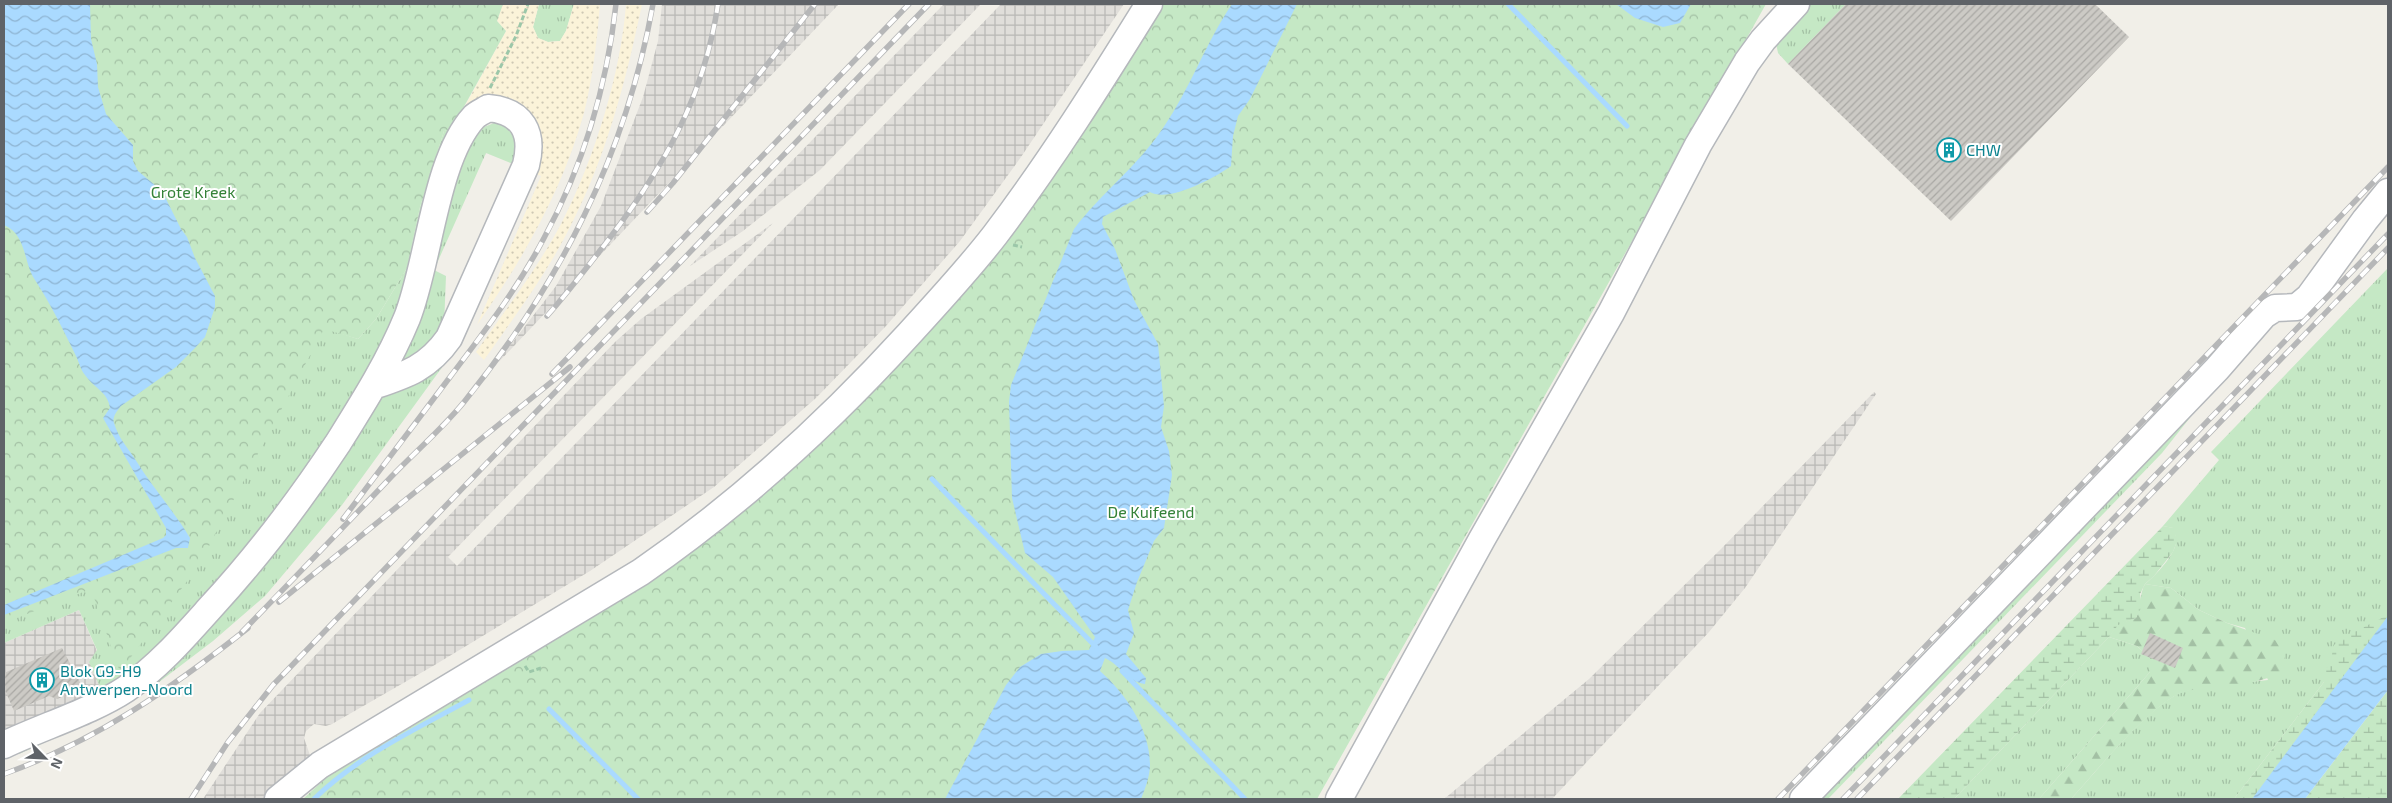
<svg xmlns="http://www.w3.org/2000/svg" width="2392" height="803" font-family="'Exo 2',sans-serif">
<defs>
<pattern id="industrial-grid" width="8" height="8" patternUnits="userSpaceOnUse" patternTransform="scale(1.25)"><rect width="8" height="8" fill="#e0deda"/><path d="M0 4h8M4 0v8" fill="none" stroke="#b9b8b5"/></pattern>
<pattern id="grass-tufts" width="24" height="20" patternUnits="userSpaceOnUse" patternTransform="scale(1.25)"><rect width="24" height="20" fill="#c5e8c5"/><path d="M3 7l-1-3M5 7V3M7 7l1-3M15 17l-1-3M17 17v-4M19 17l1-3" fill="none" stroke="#a3c0a4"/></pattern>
<pattern id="forest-firs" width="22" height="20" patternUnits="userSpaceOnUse" patternTransform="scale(1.25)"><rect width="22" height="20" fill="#c5e8c5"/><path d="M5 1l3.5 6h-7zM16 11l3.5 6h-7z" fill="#a3c0a4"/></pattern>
<pattern id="wetland-marsh" width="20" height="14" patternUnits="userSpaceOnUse" patternTransform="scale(1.25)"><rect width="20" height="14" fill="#c5e8c5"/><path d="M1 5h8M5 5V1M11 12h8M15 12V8" fill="none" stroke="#a3c0a4"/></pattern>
<pattern id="sand-dots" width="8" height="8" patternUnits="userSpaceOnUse" patternTransform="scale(1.25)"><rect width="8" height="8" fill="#fbf3d9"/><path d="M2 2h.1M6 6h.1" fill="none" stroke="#cec8b4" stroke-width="1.8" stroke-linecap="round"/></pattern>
<pattern id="park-crowns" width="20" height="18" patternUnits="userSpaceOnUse" patternTransform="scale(1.25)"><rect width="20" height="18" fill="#c5e8c5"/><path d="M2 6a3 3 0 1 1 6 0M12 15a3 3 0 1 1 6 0" fill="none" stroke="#a3c0a4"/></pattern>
<pattern id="water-waves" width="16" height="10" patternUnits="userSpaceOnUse" patternTransform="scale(1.25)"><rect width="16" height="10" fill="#aadaff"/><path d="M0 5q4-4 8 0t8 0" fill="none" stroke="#8eb4d2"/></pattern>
<pattern id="building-hatch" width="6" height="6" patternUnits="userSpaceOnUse" patternTransform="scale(1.25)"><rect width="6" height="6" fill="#cccac5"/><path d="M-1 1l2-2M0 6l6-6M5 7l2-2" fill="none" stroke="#a9a8a4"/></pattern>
</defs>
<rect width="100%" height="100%" fill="#f1efe8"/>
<!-- industrial -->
<g fill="url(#industrial-grid)">
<polygon points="662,4 839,4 492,369 556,286 601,206 643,97 658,41"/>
<polygon points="944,4 981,4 820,170 743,231 690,266"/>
<polygon points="1001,4 1124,4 1021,157 960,241 886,326 816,398 714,487 590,571 433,666 332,724 326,726 314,724 306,731 304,738 312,761 268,799 203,799 260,713 615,342 641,319 773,223 448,557 457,566"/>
<polygon points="1874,392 1876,394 1745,588 1709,632 1552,799 1444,799 1589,679 1722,548"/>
<polygon points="79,610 97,651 104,696 4,753 4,643"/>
</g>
<!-- grass -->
<g fill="url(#grass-tufts)">
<polygon points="539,4 574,4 566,31 560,41 548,42 538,38 533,27"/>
<polygon points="1803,4 1846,4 1788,64 1778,53 1776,43"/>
<polygon points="494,123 502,123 518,131 518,166 486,153 434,270 446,276 444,326 422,357 389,365 458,158 484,127"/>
<polygon points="451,130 415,272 369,382 212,600 104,696 89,662 97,650 79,610 4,643 4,585 309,323 358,339 376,319 407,268 420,207 444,131"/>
<path d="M2388,268v348l-64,66 -90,117h-163c25,-27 80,-97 114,-108 21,-6 60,-8 83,-11l-23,-52 -18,-5 -28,-13 -28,-22 -26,-4c10,-8 32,-31 31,-44 0,-4 -2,-8 -3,-12l-10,-2 56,-66 -8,-8z"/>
<polygon points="2242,352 2162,453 1828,799 1809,799"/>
<polygon points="437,361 443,366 342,505 265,596 213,641 146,692 106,715 19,754 17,747 141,683 382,394"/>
<polygon points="2109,637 2137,646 2150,658 2150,672 2039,799 1954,799"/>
</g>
<!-- forest -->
<path fill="url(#forest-firs)" d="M2145,584l26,4 28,22 28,13 48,17 10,16 -2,15c-29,17 -64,13 -96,20 -32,7 -92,82 -116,108h-32l111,-127v-14l-13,-12 -28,-9 -4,5 13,-18 18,-6c7,-15 2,-20 9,-34z"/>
<!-- wetland -->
<g fill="url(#wetland-marsh)">
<polygon points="2163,526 2174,528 2177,541 2173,552 2154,576 2145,584 2140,594 2142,606 2136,618 2118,625 2109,637 1954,799 1898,799"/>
<polygon points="2388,615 2388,668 2265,799 2234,799 2324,682 2325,672 2331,659 2334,645 2342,638"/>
<polygon points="2388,690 2388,799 2305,799"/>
</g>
<!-- sand -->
<g fill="url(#sand-dots)">
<path d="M503,4h36l-6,23 5,11 10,4 12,-1 6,-10 8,-27h26c-3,36 -7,73 -16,109 -22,78 -61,146 -107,212l64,-149 -13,-5 9,-22 -61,-49 -12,8 42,-77 -9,-10z"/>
<path d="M626,4h16c-16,77 -36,154 -73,225 -23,46 -55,88 -85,131l-8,-8c30,-43 62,-84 86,-130 32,-62 59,-149 64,-218z"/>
</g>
<!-- park -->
<g fill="url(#park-crowns)">
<polygon points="4,4 503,4 497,21 506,31 451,130 444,131 420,207 407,268 376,319 358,339 324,329 199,565 120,672 91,589 4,623"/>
<polygon points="1162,4 1766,4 1317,799 303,799 339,766 633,591 723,529 786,473 1142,36"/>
</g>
<!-- water -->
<g fill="url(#water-waves)">
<path d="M4,4h86l1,35 6,25 1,23 8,27 27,31v16l5,10 24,20 19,38 6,8 8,21 20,38v11l-10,30 -10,11 -19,19 -55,39c-4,5 -9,11 -7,17 4,14 13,24 21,36 17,28 39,52 55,79l-2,10h-12l-172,67v-10l159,-67 3,-3v-7l-63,-110 7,-10c-2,-16 -16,-20 -25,-33 -5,-6 -6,-14 -10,-21 -12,-25 -25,-51 -40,-74 -12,-18 -8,-45 -31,-55z"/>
<path d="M1232,4h65l-47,95 -12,17 -5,20 -2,30c-16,12 -63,37 -81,26l-47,25 -1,7 13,25 19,51 24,44 6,62 -3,21 8,24 3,24 -8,53 -10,13 -17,41 -9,28 6,23 -8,21 20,24 -1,6c-17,-2 -25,-19 -40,-26l-5,13c26,23 50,58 50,94 0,11 -5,24 -9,34h-196l61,-114 14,-18 21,-13 21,-3 27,-1 6,-13 -42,-60 -28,-24 -13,-55 -3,-96 2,-17 63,-156c27,-36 64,-63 89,-101 27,-39 43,-86 69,-124z"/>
<polygon points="1616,4 1691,4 1680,23 1663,27 1635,18"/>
<polygon points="2388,616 2388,690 2305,799 2252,799"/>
</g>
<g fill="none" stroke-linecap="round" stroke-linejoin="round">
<!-- stream -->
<g stroke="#aadaff" stroke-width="5">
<polyline points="1508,4 1627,126"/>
<polyline points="932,479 1096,647"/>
<polyline points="1122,671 1245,799"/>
<polyline points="549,709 638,799"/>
<path d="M314,799c44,-43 102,-70 155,-99"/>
</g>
</g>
<!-- building -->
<g fill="url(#building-hatch)">
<polygon points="1846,4 2095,4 2129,37 1951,221 1788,64"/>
<polygon points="2150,633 2183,648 2175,668 2141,654"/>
<polygon points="62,648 83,688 57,699 49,696 14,711 4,688 4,673"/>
</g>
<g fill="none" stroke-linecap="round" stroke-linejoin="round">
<!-- minor casing -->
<g stroke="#b5b8bc" stroke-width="29">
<g id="minor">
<path d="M4,745c37,-18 89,-34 122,-56 32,-22 58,-52 84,-81 48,-52 89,-106 128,-165 25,-40 51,-81 69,-125 22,-55 28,-159 67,-201 4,-4 10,-6 14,-9 35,3 46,25 38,57l-77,173c-21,30 -43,37 -76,48"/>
<path d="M278,799l42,-34 321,-193c100,-69 185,-147 268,-238 29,-32 59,-64 86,-99 56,-74 105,-152 154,-231"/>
<polyline points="1339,799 1482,539 1611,313 1698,145 1747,62 1763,40 1796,4"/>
<polyline points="1803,799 2217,369 2264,315 2275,308 2297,307 2309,297 2365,220 2388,192"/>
</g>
</g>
<!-- path -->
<g stroke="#9cc7a9" stroke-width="3" stroke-dasharray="5 2.5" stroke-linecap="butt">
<polyline points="490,88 516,36 528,4"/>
<polyline points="1013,245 1022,247"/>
<polyline points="525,666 529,672 541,668"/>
</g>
<!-- minor -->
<use href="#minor" stroke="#fff" stroke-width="26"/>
<!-- rail casing -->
<g stroke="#b6b7b8" stroke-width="5.5">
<g id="rail">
<polyline points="647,212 673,183 815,4"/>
<path d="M547,316c22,-25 42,-51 62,-77 56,-74 95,-142 109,-235"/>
<polyline points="552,374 909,4"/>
<path d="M343,519c36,-48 72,-95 107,-142 34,-45 68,-89 94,-139 39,-72 63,-153 72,-234"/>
<polyline points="279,602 570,367"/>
<path d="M242,632c50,-52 100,-103 149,-155 24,-25 51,-48 73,-75 96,-119 162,-247 189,-398"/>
<path d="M4,774c92,-33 168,-86 244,-146"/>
<polyline points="191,799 228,742 273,685 929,4"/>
<polyline points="1778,799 2388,167"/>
<polyline points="1843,799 2388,234"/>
<polyline points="1857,799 2388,248"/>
</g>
</g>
<!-- rail -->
<use href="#rail" stroke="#fff" stroke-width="4" stroke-dasharray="11" stroke-linecap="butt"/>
</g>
<!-- icons -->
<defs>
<g id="building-ring" transform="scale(1.25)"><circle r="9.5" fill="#fff" stroke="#0f9aa8" stroke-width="1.5"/><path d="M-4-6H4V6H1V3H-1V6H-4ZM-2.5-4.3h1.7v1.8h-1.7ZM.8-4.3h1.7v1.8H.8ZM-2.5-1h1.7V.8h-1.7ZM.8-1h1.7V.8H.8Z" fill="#0f9aa8"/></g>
</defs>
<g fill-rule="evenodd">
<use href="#building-ring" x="1949" y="150"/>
<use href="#building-ring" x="42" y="680"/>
</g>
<g text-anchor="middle" stroke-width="4" stroke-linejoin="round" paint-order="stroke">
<!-- culture labels -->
<g font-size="16" fill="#0d838f" stroke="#fff" text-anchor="start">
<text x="1966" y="156">CHW</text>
<text x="60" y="677">Blok G9-H9<tspan x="60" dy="18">Antwerpen-Noord</tspan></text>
</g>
<!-- park labels -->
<g font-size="16" fill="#348238" stroke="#fff">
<text x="193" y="198">Grote Kreek</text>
<text x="1151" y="518">De Kuifeend</text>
</g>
</g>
<!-- border -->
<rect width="2392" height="803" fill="none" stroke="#5f6368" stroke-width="10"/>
<!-- north arrow -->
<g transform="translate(45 758) rotate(114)" stroke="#ffffff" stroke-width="4" paint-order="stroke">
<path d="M0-4L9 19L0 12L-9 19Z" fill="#5f6368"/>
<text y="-8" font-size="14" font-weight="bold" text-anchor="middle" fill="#5f6368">N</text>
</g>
</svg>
